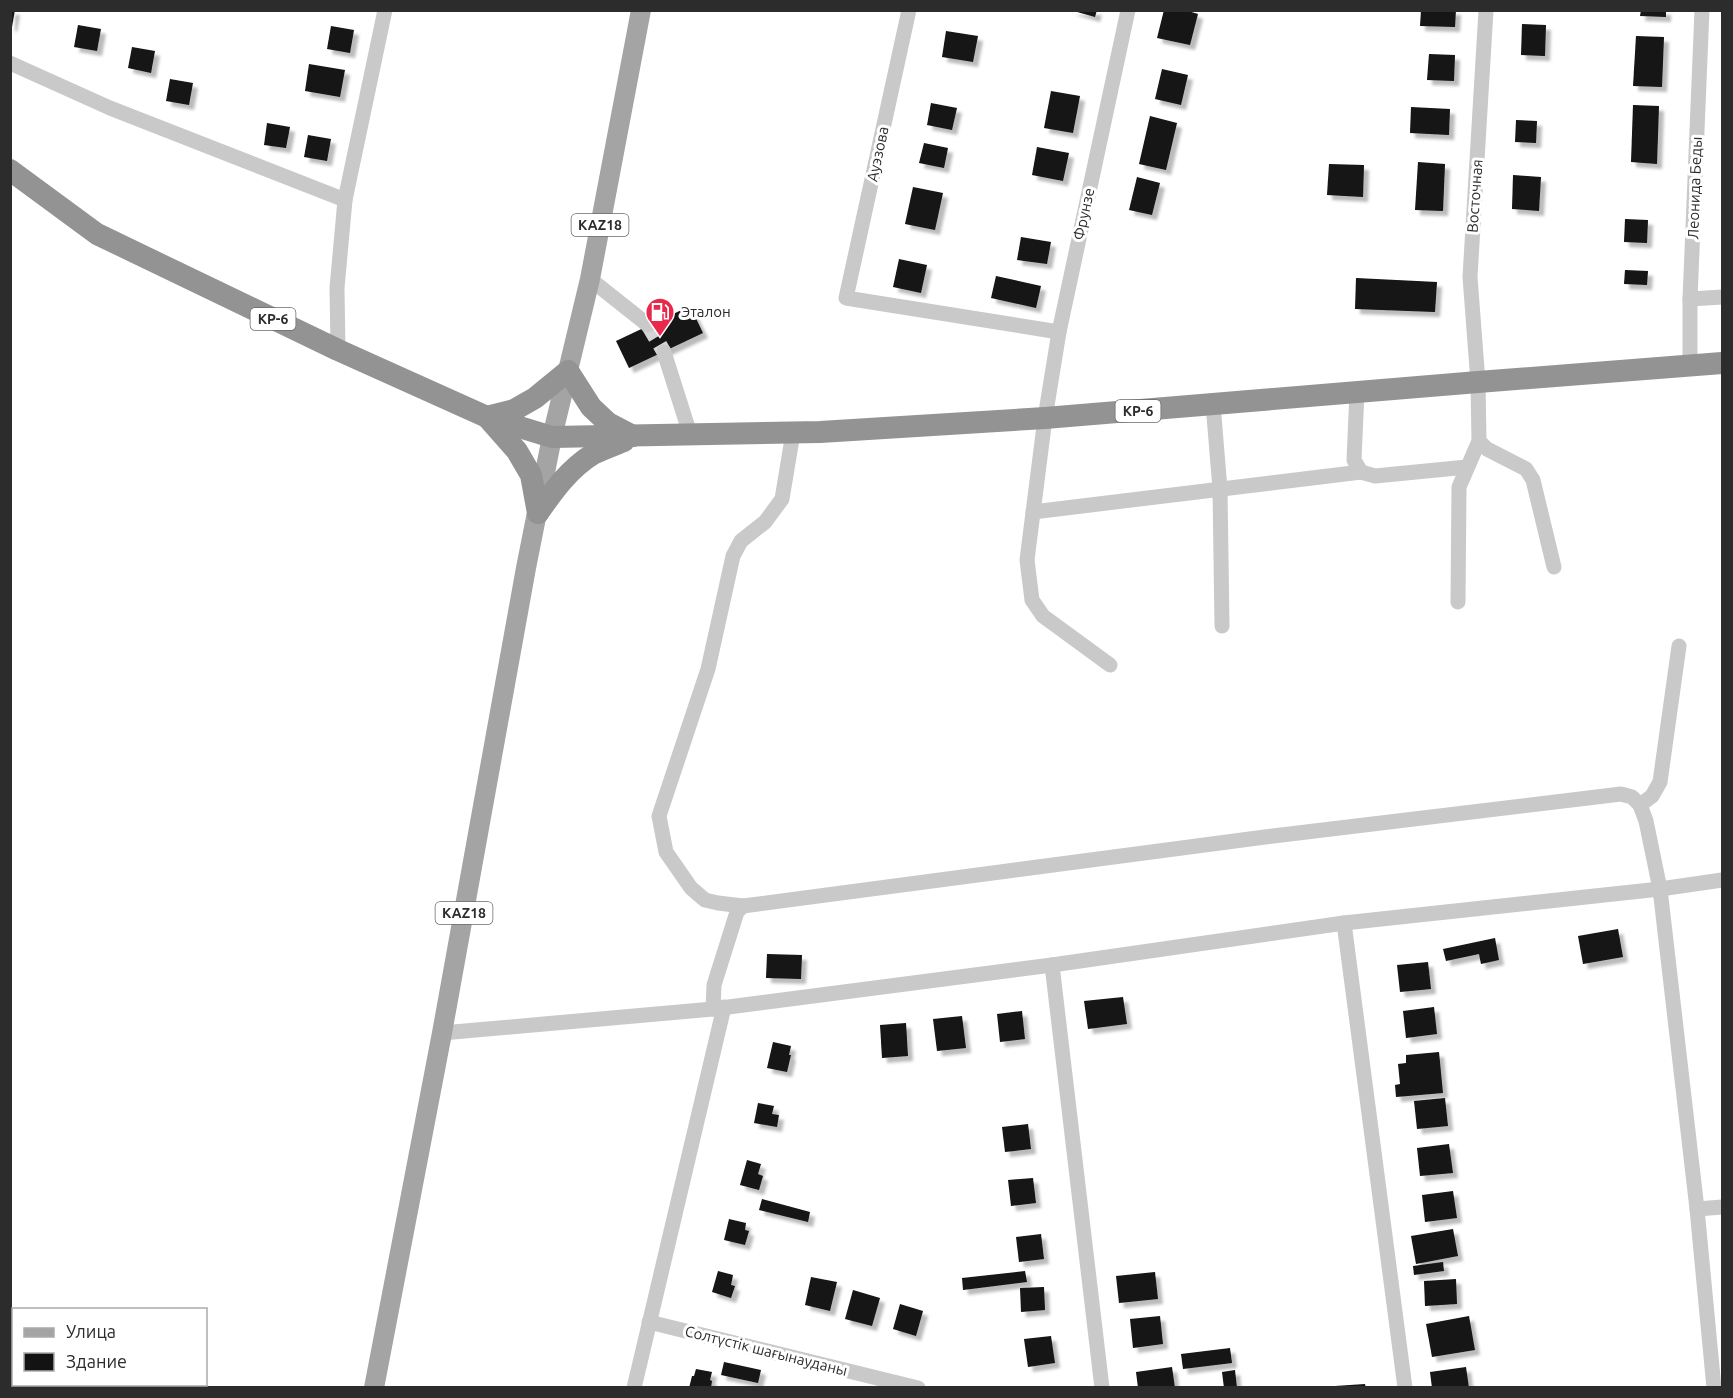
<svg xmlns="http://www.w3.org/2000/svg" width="1733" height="1398" font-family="Ubuntu,sans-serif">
<defs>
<filter id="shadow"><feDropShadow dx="5" dy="5" stdDeviation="1.5" flood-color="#0004"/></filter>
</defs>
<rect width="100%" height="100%" fill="#fff"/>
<!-- building -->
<g fill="#131313" filter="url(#shadow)">
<polygon points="10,10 15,10 12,27 10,26"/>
<polygon points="1070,10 1097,10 1095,17"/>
<polygon points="1164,10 1185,10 1198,14 1190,45 1157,38"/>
<polygon points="1421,10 1456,10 1455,27 1420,26"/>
<polygon points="1641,10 1666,10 1666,17 1640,16"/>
<polygon points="1522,24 1546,25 1545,56 1521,55"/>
<polygon points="78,25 101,29 97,51 74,47"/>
<polygon points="331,26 354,30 350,53 327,49"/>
<polygon points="946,31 978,36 973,62 942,57"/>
<polygon points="1636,36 1664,37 1662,87 1633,86"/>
<polygon points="132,47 155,51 151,73 128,68"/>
<polygon points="1429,54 1455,55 1454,81 1427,80"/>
<polygon points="309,64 345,70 340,97 305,91"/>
<polygon points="1162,69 1188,75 1181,105 1155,99"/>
<polygon points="170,79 193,83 189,105 166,101"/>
<polygon points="1051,91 1080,96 1073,133 1044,128"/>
<polygon points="931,103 957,108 952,130 927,125"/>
<polygon points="1633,105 1659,106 1657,164 1631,162"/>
<polygon points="1411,107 1450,109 1449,135 1410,133"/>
<polygon points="1150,116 1177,123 1166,170 1139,164"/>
<polygon points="1516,120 1537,121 1536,143 1515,142"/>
<polygon points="267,123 290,127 286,148 264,145"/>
<polygon points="308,135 331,139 327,161 304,157"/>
<polygon points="924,143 948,148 944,168 919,163"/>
<polygon points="1037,147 1069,153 1063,181 1032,175"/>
<polygon points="1418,162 1445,164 1443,211 1415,210"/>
<polygon points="1329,164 1364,165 1363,197 1327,195"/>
<polygon points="1513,175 1541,177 1539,211 1512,209"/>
<polygon points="1137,177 1160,183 1152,215 1129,210"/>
<polygon points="913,187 943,193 935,230 905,224"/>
<polygon points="1625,219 1648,220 1647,243 1624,242"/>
<polygon points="1021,237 1051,242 1047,264 1017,260"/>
<polygon points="899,259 927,265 921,293 893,287"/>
<polygon points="1625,270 1648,271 1647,285 1624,284"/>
<polygon points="996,276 1041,286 1036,308 991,298"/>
<polygon points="1356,278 1437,282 1435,312 1355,309"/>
<polygon points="690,306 703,333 629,368 616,341"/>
<polygon points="1618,929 1623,957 1583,964 1578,936"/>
<polygon points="1495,938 1499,960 1481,964 1479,954 1446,961 1443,949"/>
<polygon points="767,954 802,955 801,979 766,978"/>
<polygon points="1428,962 1431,989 1400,992 1397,965"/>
<polygon points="1123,997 1127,1024 1088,1029 1084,1001"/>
<polygon points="1434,1007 1437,1034 1406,1038 1403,1011"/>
<polygon points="1022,1011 1025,1039 1000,1042 997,1014"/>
<polygon points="962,1016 966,1048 937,1051 933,1019"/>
<polygon points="906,1023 908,1056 882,1058 880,1025"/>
<polygon points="773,1042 791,1046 789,1055 791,1055 787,1072 767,1068"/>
<polygon points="1439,1052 1443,1093 1396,1097 1395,1085 1400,1084 1398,1064 1406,1063 1406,1055"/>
<polygon points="1445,1098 1448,1126 1417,1129 1414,1101"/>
<polygon points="758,1103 774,1106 772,1114 779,1115 777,1127 754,1123"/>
<polygon points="1028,1124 1031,1149 1005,1152 1002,1127"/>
<polygon points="1449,1144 1453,1173 1420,1176 1417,1148"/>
<polygon points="747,1160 761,1164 758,1174 763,1176 759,1190 740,1185"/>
<polygon points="1033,1178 1036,1203 1011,1206 1008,1180"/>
<polygon points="1453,1191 1457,1218 1425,1222 1422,1195"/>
<polygon points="762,1199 810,1212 808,1222 759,1210"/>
<polygon points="729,1219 746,1223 745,1230 749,1231 745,1245 724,1240"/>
<polygon points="1453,1229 1458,1256 1416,1264 1411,1236"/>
<polygon points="1041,1234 1044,1259 1019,1262 1016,1237"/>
<polygon points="1443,1262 1444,1271 1414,1275 1413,1266"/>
<polygon points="718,1271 733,1275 731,1285 735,1286 731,1298 712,1292"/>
<polygon points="1025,1271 1027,1282 963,1290 962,1278"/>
<polygon points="1155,1272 1158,1299 1119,1303 1116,1276"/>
<polygon points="811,1277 837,1282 830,1311 805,1305"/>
<polygon points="1456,1279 1457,1304 1425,1306 1424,1281"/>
<polygon points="1044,1287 1045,1310 1021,1312 1020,1288"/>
<polygon points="853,1290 880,1298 872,1326 845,1319"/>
<polygon points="900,1304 923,1311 916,1336 893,1329"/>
<polygon points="1160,1316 1163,1344 1133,1348 1130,1319"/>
<polygon points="1469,1316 1475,1350 1432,1357 1426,1324"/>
<polygon points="1051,1336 1055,1363 1028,1367 1024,1339"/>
<polygon points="1230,1348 1232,1363 1183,1369 1181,1354"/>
<polygon points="724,1362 761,1370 758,1383 721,1375"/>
<polygon points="1172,1367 1175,1388 1138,1388 1136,1372"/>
<polygon points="1466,1367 1469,1388 1432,1388 1430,1372"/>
<polygon points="696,1369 712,1372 710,1380 712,1381 711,1388 689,1388 692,1376 694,1376"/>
<polygon points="1235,1370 1237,1388 1224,1388 1222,1372"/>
<polygon points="1365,1384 1366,1388 1335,1388 1335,1386"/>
</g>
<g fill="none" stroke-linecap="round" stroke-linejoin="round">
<!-- minor-tunnel -->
<polyline stroke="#d5d5d5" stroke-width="15" stroke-dasharray="15 8" stroke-linecap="butt" points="648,325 664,352"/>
<!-- minor -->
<g stroke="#c9c9c9" stroke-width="15">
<polyline points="909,10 846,298 1059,332"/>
<polyline points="10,63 110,108 345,200"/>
<polyline points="590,279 648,325"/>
<polyline points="1690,299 1722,297"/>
<polyline points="338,350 337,288 345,200 385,10"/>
<polyline points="664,352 690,434"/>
<polyline points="1690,366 1690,299 1702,10"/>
<polyline points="1357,392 1354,460 1361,472 1375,476 1467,467"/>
<polyline points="1213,404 1220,489 1222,626"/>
<polyline points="1479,441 1487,449 1526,469 1533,480 1554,567"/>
<polyline points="1033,512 1361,472"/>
<polyline points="1458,602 1459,487 1479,441 1478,382 1470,277 1486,10"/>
<polyline points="1110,665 1043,616 1032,600 1027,560 1045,418 1059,332 1128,10"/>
<polyline points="1640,805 1652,796 1660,782 1679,646"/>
<polyline points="743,906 718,903 705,900 691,888 666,852 659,816 708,669 733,556 741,541 765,522 782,499 793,433"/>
<polyline points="1344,923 1405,1388"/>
<polyline points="1052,965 1102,1388"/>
<polyline points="713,1009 714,985 737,912 743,906 1265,837 1621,794 1632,797 1640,805 1646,821 1660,889 1697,1209 1714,1388"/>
<polyline points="442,1033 713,1009 1052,965 1344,923 1660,889 1722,880"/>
<polyline points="1697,1209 1722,1207"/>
<polyline points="649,1322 918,1388"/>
<polyline points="634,1388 724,1007"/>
</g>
<!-- major -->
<polyline stroke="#a4a4a4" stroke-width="20" points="374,1388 442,1033 526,568 552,437 590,279 641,10"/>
<!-- highway -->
<g stroke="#939393" stroke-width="22">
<polyline points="10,170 97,234 338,350 487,417 552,437 820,432 1045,418 1478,382 1722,363"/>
<polyline points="538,513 531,475 517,451 487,417 514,410 535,398 568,371 591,407 608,423 633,436"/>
<path d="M538,513c16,-23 31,-44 55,-59 10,-5 21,-9 31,-13"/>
</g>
</g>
<!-- icons -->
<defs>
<g id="fuel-pin" transform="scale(1.5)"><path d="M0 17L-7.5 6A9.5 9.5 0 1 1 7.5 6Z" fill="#e9284c" stroke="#fff"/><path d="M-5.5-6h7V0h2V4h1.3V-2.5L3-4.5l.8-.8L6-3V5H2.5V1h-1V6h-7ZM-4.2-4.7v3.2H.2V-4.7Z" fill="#fff"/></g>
</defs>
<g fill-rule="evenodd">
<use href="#fuel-pin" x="660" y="312"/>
</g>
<g text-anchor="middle" stroke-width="6" stroke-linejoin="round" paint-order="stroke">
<!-- shield labels -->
<g fill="#fff" stroke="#6b6b6b" stroke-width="1.5">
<rect x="571.5" y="214" width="57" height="22" rx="4.5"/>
<rect x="250.5" y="308" width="45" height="22" rx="4.5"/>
<rect x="1115.5" y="400" width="45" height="22" rx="4.5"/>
<rect x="435.5" y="902" width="57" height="22" rx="4.5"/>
</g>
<g font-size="14" font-weight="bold" fill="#2c2c2c">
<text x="600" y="230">KAZ18</text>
<text x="273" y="324">KP-6</text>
<text x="1138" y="416">KP-6</text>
<text x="464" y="918">KAZ18</text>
</g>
<!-- street labels -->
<g font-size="15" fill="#2c2c2c" stroke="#fff">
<text transform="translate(878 154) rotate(-78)" y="5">Ауэзова</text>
<text transform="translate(1695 188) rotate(-88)" y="5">Леонида Беды</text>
<text transform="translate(1475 196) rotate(-86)" y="5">Восточная</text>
<text transform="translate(1084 214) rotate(-78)" y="5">Фрунзе</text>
<text transform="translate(766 1351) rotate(14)" y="5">Солтүстік шағынауданы</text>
</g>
<!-- poi labels -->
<g font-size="15" fill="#2c2c2c" stroke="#fff" text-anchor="start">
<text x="681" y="317">Эталон</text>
</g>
</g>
<!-- border -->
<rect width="1733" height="1398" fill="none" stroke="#2c2c2c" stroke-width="24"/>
<!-- legend -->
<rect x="12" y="1308" width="195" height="78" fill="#ffffff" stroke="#ababab" stroke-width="1.5"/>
<rect x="24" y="1328" width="30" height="9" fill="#a4a4a4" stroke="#ababab" stroke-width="1.5"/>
<text x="66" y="1338" font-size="18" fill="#2c2c2c">Улица</text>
<rect x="24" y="1353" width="30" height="18" fill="#131313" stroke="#ababab" stroke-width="1.5"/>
<text x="66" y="1368" font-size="18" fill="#2c2c2c">Здание</text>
</svg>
